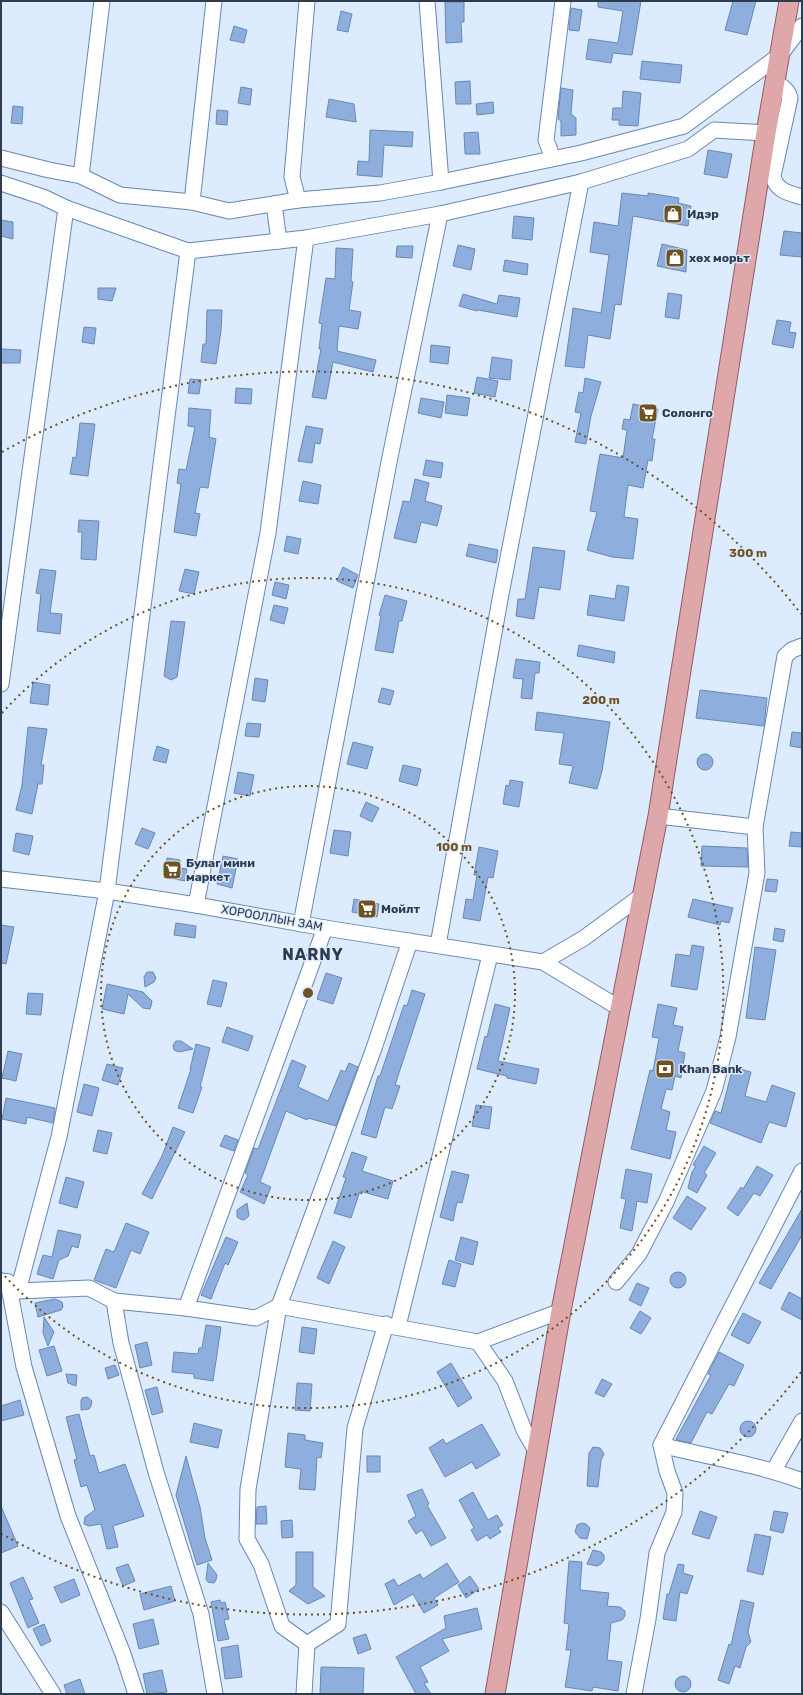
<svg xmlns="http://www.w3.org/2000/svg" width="803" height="1695" font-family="Rubik,sans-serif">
<rect width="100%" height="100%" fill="#ddebff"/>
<!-- building -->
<g fill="#8eaedd" stroke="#6988b5">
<polygon points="598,1 641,1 632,55 613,53 611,63 586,59 589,39 618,43 623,11 598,7"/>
<polygon points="733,1 756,1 747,35 725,30"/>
<polygon points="445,2 464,2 464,22 461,22 462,42 446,43"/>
<polygon points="571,8 582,10 579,31 569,30"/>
<polygon points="341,11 352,14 348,32 337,30"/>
<polygon points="234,26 247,30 244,43 230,40"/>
<polygon points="642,61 682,65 680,83 640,79"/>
<polygon points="470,81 471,104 456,104 455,82"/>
<polygon points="241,87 252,89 250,105 238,103"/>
<polygon points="561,88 573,90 571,114 576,118 576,135 561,136 561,121 558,119"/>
<polygon points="623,91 641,93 638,126 619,125 619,120 612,120 613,108 622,108"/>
<polygon points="329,99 354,104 356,122 326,117"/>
<polygon points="493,102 494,113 477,115 476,104"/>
<polygon points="13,106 23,107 22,124 11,123"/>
<polygon points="217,110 228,111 227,125 216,124"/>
<polygon points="370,130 413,132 412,147 384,145 382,177 357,175 358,161 369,162"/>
<polygon points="478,132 480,154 465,154 464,133"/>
<polygon points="708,150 732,154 727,178 704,174"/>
<polygon points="622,193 648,196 648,193 679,198 678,203 691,206 688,226 633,216 621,305 615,304 610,339 588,335 584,368 565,366 573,308 601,313 609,255 590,252 594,222 618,226"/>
<polygon points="514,216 534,218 532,240 512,238"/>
<polygon points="1,220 13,222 13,239 1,236"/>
<polygon points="784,231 802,233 802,257 780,255"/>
<polygon points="662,244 687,250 686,272 657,266"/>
<polygon points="458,245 475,249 471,270 453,266"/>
<polygon points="397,246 413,246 412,258 396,257"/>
<polygon points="336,248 353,249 351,281 353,282 349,310 361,312 358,329 339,326 337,351 376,360 373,372 333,362 326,399 312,397 321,349 319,349 322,324 319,323 326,278 335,279"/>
<polygon points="505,260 528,264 527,275 503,271"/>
<polygon points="98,288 116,288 112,301 98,299"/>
<polygon points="668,293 682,295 679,319 665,317"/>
<polygon points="463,294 497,304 499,295 520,298 517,317 478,310 477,311 459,306"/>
<polygon points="207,310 222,310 221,331 216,364 201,362 203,344 206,344"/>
<polygon points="777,320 791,322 789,332 796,333 793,348 772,344"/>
<polygon points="84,327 96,328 94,344 82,342"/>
<polygon points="431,345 450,347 448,364 430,362"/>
<polygon points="1,349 21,350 20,363 1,363"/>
<polygon points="492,357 512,360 510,380 489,378"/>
<polygon points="477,377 498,381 495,397 474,393"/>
<polygon points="585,378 601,382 591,416 586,444 575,442 581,413 575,412 579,392 583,393"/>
<polygon points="190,379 201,380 199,394 188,393"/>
<polygon points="236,388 252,389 251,404 235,403"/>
<polygon points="447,395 470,398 467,416 445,413"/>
<polygon points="421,398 444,402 441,418 418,413"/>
<polygon points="633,404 658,409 652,439 655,439 652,461 648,460 643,488 628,485 624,517 638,519 633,559 612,557 587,550 597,512 590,511 600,454 623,458 627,430 622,429 624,419 630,420"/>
<polygon points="189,408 211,410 209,437 216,439 208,488 200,487 195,513 200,514 196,536 174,532 181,484 177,483 179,469 186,470 195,427 188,426"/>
<polygon points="80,423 95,424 88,476 70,474 73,457 76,458"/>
<polygon points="306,426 323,429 320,444 315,443 312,463 298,461"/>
<polygon points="426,460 443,463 441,478 423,475"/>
<polygon points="415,479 429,483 425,501 442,506 437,526 421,522 416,543 394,538 403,501 410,502"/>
<polygon points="303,481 321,485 318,504 299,501"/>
<polygon points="79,520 99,521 96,560 81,559 82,532 78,532"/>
<polygon points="287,536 301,539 298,554 284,551"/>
<polygon points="469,544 498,550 496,563 466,556"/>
<polygon points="533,547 565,551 560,590 539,587 534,619 516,616 518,599 525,599"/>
<polygon points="343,567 358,575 353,588 337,581"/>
<polygon points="40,569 56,571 50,613 62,614 60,634 37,631 41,594 36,593"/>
<polygon points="185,569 199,572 194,594 179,591"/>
<polygon points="275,582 289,585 286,599 272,595"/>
<polygon points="617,585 629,587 624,621 587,615 590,595 615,599"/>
<polygon points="385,595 407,601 402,621 399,621 393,653 375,650 381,616 379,615"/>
<polygon points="274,605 288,608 284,624 270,620"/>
<polygon points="171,621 185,622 177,677 171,680 164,676"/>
<polygon points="579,645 615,652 614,663 577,656"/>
<polygon points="516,659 540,662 539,673 535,673 532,699 521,698 523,679 513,678"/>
<polygon points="255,678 268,680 265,702 252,700"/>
<polygon points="33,682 50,685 48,705 30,703"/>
<polygon points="382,688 394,691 390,705 378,702"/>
<polygon points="700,690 767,698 764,726 696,718"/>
<polygon points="537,712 610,722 602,771 597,789 569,783 573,766 559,764 564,733 535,730"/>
<polygon points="247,723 261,724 259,737 245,736"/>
<polygon points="28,727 47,729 41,765 44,765 42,784 38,784 32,814 16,810 22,785"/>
<polygon points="792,732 802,733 802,748 790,746"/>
<polygon points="353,742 373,747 367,769 347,764"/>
<polygon points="157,746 169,750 166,763 153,760"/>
<circle cx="705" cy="762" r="8"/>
<polygon points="403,765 421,769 417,786 399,781"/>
<polygon points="238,772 254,775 250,796 234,793"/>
<polygon points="510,780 523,782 519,807 503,804 506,785 509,786"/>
<polygon points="366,802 379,808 372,822 360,816"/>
<polygon points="142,828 155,833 148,849 135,844"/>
<polygon points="334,830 351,832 348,856 330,853"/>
<polygon points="791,832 802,833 802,847 789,846"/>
<polygon points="16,833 33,836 29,855 13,851"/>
<polygon points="702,846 747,848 748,867 701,866"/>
<polygon points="479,847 498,851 493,878 488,877 480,921 463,918 466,899 473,900 477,875 474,875"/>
<polygon points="223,856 238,859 232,888 217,884"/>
<polygon points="167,858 180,860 179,868 187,869 185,881 164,877"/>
<polygon points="767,879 778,880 776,892 765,891"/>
<polygon points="354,899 379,904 377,917 352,912"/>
<polygon points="693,899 733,908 729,923 721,921 720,925 688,917"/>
<polygon points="176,923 196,926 195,938 174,935"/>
<polygon points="1,925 14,927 6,964 1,963"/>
<polygon points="775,928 785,930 783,942 773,940"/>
<polygon points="692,945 704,947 697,990 671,986 676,954 690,956"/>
<polygon points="755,947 776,950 765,1020 746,1018"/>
<polygon points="147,972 153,972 156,978 154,982 145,987 144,977"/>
<polygon points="326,973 342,978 333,1004 317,999"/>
<polygon points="213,980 227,983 221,1007 207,1004"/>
<polygon points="107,984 143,992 152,1001 151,1006 150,1009 143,1008 128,994 124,1014 102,1009"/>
<polygon points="412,990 425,994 395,1085 400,1086 392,1109 385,1107 376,1138 361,1134 378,1076 380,1076 404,1005 407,1006"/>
<polygon points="28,993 43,994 41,1015 26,1014"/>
<polygon points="495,1004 510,1008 498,1061 539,1069 536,1084 507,1078 507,1076 477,1069 485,1036 487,1037"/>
<polygon points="658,1004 677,1008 673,1025 683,1027 678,1051 685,1053 681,1078 675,1076 672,1090 666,1089 661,1109 670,1112 666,1130 676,1132 670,1159 631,1149 650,1070 653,1071 659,1038 652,1037"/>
<polygon points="227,1027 253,1036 248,1051 222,1042"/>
<polygon points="176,1041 181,1041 193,1049 179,1052 174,1050 173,1045"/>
<polygon points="196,1044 210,1048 200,1087 202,1087 193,1113 178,1108 191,1069 190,1069"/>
<polygon points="8,1051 22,1054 16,1081 2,1078"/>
<polygon points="292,1060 306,1066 298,1087 328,1101 341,1070 345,1072 349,1063 358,1067 336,1126 308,1118 307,1120 286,1111 260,1182 271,1187 264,1204 240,1192 248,1175 245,1173 254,1148 258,1149"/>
<polygon points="107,1064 123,1068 118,1085 102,1080"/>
<polygon points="733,1067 751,1072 745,1096 766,1102 772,1085 795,1093 786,1127 769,1122 761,1143 710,1123 715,1111 721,1113"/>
<polygon points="84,1084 99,1088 92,1116 77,1112"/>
<polygon points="6,1098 55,1108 53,1123 27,1117 26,1124 2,1119"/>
<polygon points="476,1105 492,1107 489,1129 472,1126"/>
<polygon points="173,1127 185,1132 152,1199 142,1194 162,1156"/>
<polygon points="98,1130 112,1133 107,1154 93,1151"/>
<polygon points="225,1135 238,1140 234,1151 220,1146"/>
<polygon points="704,1146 716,1153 704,1173 707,1175 697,1193 688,1188 692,1172 696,1166 693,1165"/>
<polygon points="352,1152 367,1157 362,1171 393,1181 388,1199 360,1191 351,1218 334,1213 346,1178 343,1177"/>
<polygon points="757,1166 773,1175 760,1196 754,1193 738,1216 727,1208 741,1187 743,1189"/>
<polygon points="626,1169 652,1174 647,1203 637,1201 632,1231 620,1228 626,1199 621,1198"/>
<polygon points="452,1171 469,1175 462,1203 457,1202 453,1221 440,1217"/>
<polygon points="66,1177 84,1182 77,1208 59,1203"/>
<polygon points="687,1196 706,1208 691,1230 673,1218"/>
<polygon points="247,1203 249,1216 244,1220 240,1219 237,1217 237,1210"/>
<polygon points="802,1209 802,1235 771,1289 759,1283"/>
<polygon points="126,1223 149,1232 140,1254 131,1250 116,1288 94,1280 106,1249 114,1252"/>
<polygon points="58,1230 81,1235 78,1248 72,1246 68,1256 59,1260 53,1279 37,1274 43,1255 52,1257"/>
<polygon points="226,1237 238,1242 228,1265 225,1263 211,1299 201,1295"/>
<polygon points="461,1237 478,1242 473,1265 455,1260"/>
<polygon points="333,1241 345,1247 329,1284 317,1278"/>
<polygon points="449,1260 461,1264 455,1287 442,1284"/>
<circle cx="678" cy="1280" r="8"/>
<polygon points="637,1283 649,1288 641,1306 629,1300"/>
<polygon points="789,1292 802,1299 802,1320 781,1309"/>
<polygon points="55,1299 62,1302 63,1307 61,1310 38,1317 35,1303"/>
<polygon points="640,1311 651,1318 641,1334 630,1328"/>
<polygon points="743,1313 761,1322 749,1344 731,1335"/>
<polygon points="44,1317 54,1332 48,1346 43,1333"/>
<polygon points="206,1325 221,1327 213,1381 194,1378 194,1374 172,1372 174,1352 198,1354 199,1348 202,1348"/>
<polygon points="302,1327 317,1329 314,1354 299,1352"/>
<polygon points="147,1342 152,1365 140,1368 135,1345"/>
<polygon points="54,1346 62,1371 47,1376 39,1350"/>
<polygon points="719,1352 744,1365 734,1386 729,1384 712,1414 707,1412 691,1443 677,1440 676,1439 711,1375 708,1374"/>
<polygon points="451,1363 472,1398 458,1407 437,1372"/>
<polygon points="115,1365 119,1375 108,1379 105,1368"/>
<polygon points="66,1374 77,1375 76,1386 68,1383"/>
<polygon points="602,1379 612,1384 604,1397 595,1393"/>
<polygon points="297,1383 312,1384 310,1411 295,1410"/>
<polygon points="157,1387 163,1412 152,1415 145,1390"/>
<polygon points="87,1397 92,1401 91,1406 89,1409 81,1410 81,1401 82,1398"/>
<polygon points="20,1400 24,1415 1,1421 1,1406"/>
<polygon points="79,1414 90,1456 94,1455 99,1473 125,1464 144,1516 113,1526 118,1547 107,1549 101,1524 89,1526 84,1524 85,1517 95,1510 87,1485 81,1487 74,1460 77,1459 66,1417"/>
<circle cx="748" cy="1429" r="8"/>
<polygon points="194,1423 222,1430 218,1448 190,1442"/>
<polygon points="482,1424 500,1455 476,1469 472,1462 445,1477 429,1448 443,1439 446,1444"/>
<polygon points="288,1433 305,1435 305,1440 323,1443 321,1458 317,1457 315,1490 299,1489 301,1469 285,1467"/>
<polygon points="593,1447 600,1448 604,1454 601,1460 598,1487 587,1486 589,1453"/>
<polygon points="186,1456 200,1507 205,1538 212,1560 197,1565 176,1495"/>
<rect x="367" y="1456" width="13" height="16"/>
<polygon points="422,1489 429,1504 427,1505 446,1538 431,1546 422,1530 416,1534 408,1521 416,1516 407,1495"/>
<polygon points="473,1492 488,1520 497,1515 503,1525 498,1528 501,1532 490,1539 487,1535 477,1541 471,1530 474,1528 459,1500"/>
<polygon points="1,1506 18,1546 1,1553"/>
<polygon points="266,1506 267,1524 256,1524 257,1507"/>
<polygon points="700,1511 717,1517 709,1539 692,1534"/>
<polygon points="774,1511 788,1513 783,1533 770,1530"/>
<polygon points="292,1520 293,1537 282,1538 281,1521"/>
<polygon points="582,1523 586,1524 590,1528 587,1539 580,1538 575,1532 577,1525"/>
<polygon points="755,1534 771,1537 763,1575 747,1571"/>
<polygon points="593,1550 601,1552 604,1555 604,1560 601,1564 597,1566 587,1564"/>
<polygon points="296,1552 313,1552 313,1587 325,1596 308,1604 289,1591 296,1585"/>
<polygon points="569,1561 582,1562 580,1590 609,1593 607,1606 620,1607 625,1611 625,1616 622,1620 611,1623 607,1660 622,1662 618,1691 593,1687 592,1691 565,1687 571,1650 566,1650 569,1624 564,1623"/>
<polygon points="208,1563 217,1575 216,1580 214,1583 208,1582 206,1579"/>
<polygon points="447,1563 459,1582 434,1598 438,1605 424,1613 413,1594 394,1605 385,1584 394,1579 398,1586 420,1574 423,1579"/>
<polygon points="128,1564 135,1581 123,1586 116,1568"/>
<polygon points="678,1564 684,1565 683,1573 693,1576 687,1594 680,1592 676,1621 663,1619 667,1594 669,1594"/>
<polygon points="470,1576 479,1589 466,1598 458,1585"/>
<polygon points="23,1577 33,1599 29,1600 39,1623 28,1628 10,1583"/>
<polygon points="74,1579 80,1595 61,1603 54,1587"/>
<polygon points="171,1586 175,1601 144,1610 140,1594"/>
<polygon points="220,1600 221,1603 225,1602 229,1619 224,1620 229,1639 218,1641 211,1602"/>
<polygon points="741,1600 754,1603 748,1632 751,1642 746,1647 740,1668 735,1666 729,1684 718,1680 729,1644 731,1645"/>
<polygon points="477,1608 482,1629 442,1639 449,1651 420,1667 428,1682 424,1683 431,1694 416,1694 396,1657 446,1628 444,1616"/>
<polygon points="153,1619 159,1644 139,1649 133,1624"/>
<polygon points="44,1624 51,1641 41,1646 33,1629"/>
<polygon points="366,1634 371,1649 358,1654 353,1638"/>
<polygon points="238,1645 242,1677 225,1679 221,1648"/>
<polygon points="321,1667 364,1668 363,1694 320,1694"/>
<polygon points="162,1670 167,1692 147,1694 143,1674"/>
<circle cx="683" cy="1684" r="8"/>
<polygon points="80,1679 85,1694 67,1694 64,1685"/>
</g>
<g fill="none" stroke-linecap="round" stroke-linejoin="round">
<!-- minor casing -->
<g stroke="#6887b4" stroke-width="17">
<g id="minor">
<polyline points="427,1 441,182"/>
<path d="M775,83c8,3 13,7 15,15l-17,78c3,15 16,17 29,21"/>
<polyline points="1,158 49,170 81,176 120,195 192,202 229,211 298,200 380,193 441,182 581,153 684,126 780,55 802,26"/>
<polyline points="553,158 546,140 563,1"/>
<polyline points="81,176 102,1"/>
<polyline points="1,183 43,197 66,208 188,251 306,238 440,214 581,182 688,149 714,130 766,133"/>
<polyline points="298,200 292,177 307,1"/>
<polyline points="192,202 214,1"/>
<polyline points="274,204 279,241"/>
<polyline points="1,684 66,208"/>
<polyline points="658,816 755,827 785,656 792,650 802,646"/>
<polyline points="1,879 107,891 196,905 325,928 543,962 621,1009"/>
<polyline points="196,905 268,533 306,238"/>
<polyline points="301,924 390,457 440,214"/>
<polyline points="438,945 501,594 581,182"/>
<polyline points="543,962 584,938 641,896"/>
<polyline points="1,1281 8,1282 18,1291 89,1288 114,1301 186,1308 256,1318 279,1306 478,1342 561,1311"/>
<polyline points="8,1282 24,1367 68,1516 123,1654 136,1694"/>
<polyline points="616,1282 639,1254 666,1202 714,1091 728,1037 757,873 755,827"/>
<polyline points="18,1291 59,1137 107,891 188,251"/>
<polyline points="114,1301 121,1343 156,1472 201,1614 215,1694"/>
<polyline points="186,1308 325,928"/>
<polyline points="398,1326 490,955"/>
<polyline points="478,1342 505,1381 524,1430 536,1451"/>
<path d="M661,1445c47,12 96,19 141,36"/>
<polyline points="774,1470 802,1421"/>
<polyline points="1,1612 53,1694"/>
<polyline points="307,1644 282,1626 261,1564 247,1539 248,1489 279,1306 373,1051 410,941"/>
<polyline points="307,1644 338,1624 355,1428 386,1324"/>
<polyline points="304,1694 307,1644"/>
<polyline points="634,1694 648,1619 657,1553 674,1512 675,1493 667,1471 661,1445 802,1171"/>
</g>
</g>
<!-- major casing -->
<g stroke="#925c65" stroke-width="21">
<polyline id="major" points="495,1694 561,1311 658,816 766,133 789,1"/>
</g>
<!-- minor -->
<use href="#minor" stroke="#fff" stroke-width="15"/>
<!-- major -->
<use href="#major" stroke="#dea7a9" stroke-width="19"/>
</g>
<!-- distance rings -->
<g fill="none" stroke="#6d5224" stroke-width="2" stroke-dasharray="2 4">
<circle cx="308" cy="993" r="207"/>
<path d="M2 713A415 415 0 1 1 2 1273"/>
<path d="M801 1372A622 622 0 0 1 2 1534M2 452A622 622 0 0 1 801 614"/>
</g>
<!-- icons -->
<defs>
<g id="shop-square" transform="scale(1)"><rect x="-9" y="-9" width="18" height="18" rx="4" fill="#6d5224" stroke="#ddebff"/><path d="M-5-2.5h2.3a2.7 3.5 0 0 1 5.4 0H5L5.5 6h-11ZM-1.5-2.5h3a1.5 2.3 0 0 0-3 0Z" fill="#fff"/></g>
<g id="supermarket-square" transform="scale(1)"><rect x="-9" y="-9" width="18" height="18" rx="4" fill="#6d5224" stroke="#ddebff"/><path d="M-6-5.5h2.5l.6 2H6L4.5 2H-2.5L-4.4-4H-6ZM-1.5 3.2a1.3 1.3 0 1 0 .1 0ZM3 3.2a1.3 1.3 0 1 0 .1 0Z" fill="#fff"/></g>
<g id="bank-square" transform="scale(1)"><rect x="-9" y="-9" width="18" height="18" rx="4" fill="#6d5224" stroke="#ddebff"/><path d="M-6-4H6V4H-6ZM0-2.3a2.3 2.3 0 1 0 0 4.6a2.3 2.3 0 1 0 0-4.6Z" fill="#fff"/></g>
</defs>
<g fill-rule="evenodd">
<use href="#shop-square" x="673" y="214"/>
<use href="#shop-square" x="675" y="258"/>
<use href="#supermarket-square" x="648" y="413"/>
<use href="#supermarket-square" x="172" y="870"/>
<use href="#supermarket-square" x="367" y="909"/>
<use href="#bank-square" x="665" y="1069"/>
</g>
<g text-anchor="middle" stroke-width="3" stroke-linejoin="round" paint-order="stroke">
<!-- poi labels -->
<g font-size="12" font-weight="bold" fill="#2f3c50" stroke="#ddebff" text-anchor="start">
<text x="687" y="218">Идэр</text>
<text x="689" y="262">хөх морьт</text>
<text x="662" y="417">Солонго</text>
<text x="186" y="867">Булаг мини<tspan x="186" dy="14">маркет</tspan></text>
<text x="381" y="913">Мойлт</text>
<text x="679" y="1073">Khan Bank</text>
</g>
<!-- street labels -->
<g font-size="12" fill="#2f3c50" stroke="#ddebff">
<text transform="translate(272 918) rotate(10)" y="4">ХОРООЛЛЫН ЗАМ</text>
</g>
<!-- district labels -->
<g font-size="16" font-weight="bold" letter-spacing="1" fill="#2f3c50" stroke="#ddebff">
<text x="313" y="960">NARNY</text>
</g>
</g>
<circle cx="308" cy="993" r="6" fill="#6d5224" stroke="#ddebff" stroke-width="2"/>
<g font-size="12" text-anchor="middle" font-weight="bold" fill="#6d5224" stroke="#ddebff" stroke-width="3" stroke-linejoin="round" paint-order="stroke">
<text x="748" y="557">300 m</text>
<text x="601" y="704">200 m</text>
<text x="454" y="851">100 m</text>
</g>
<!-- border -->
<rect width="803" height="1695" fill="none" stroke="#2f3c50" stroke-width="4"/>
</svg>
